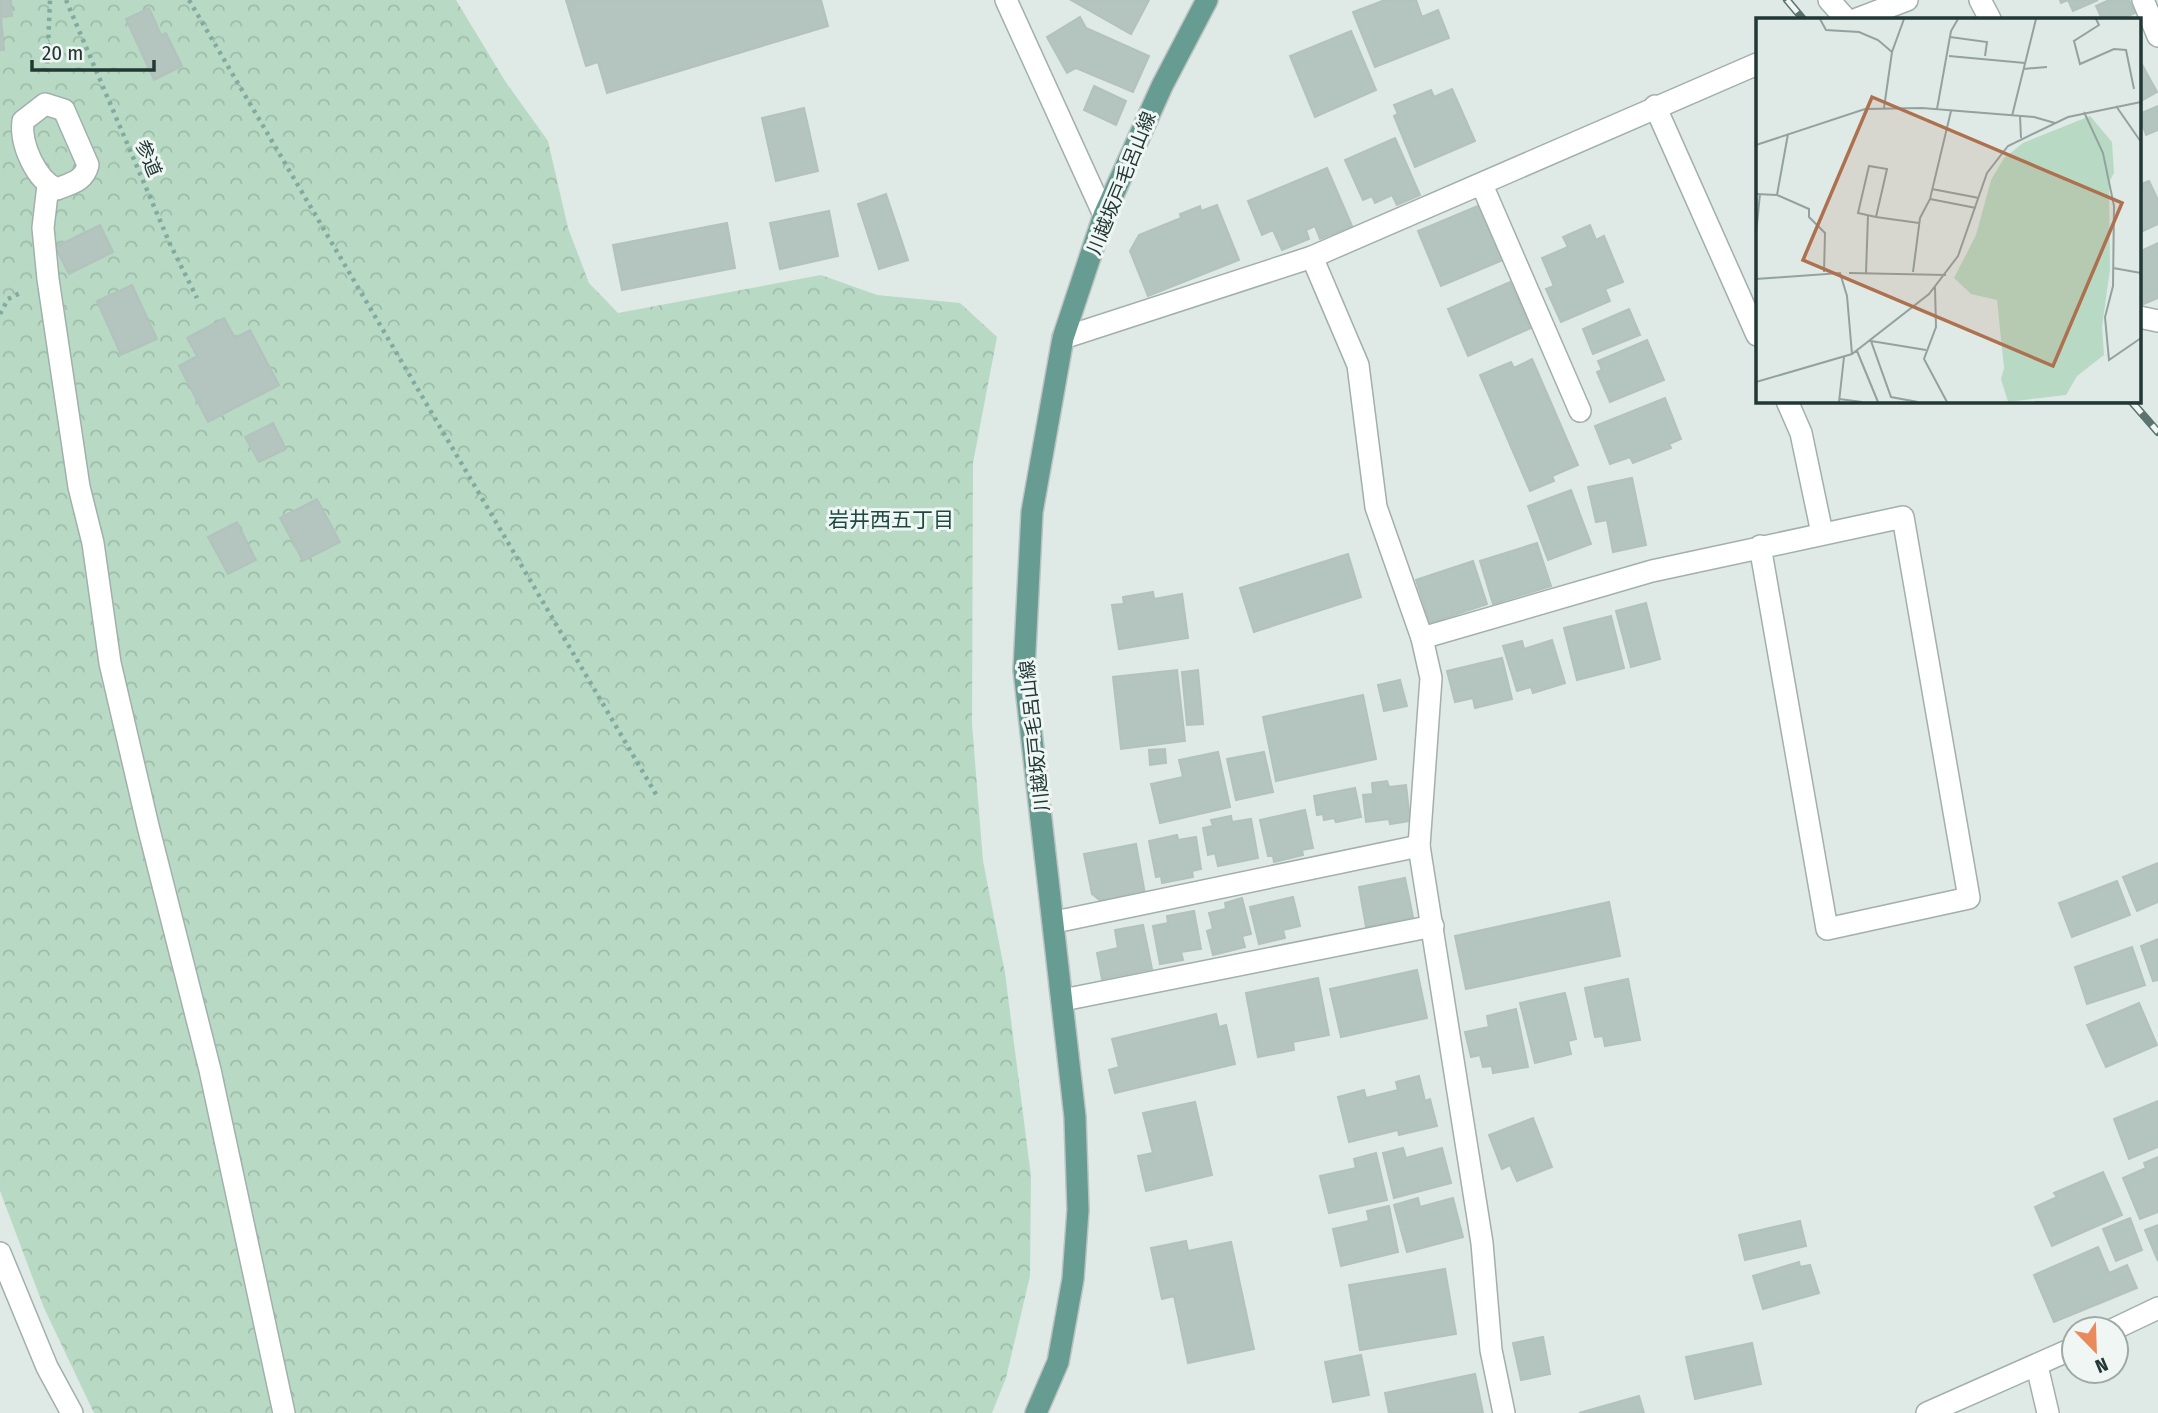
<svg xmlns="http://www.w3.org/2000/svg" width="2158" height="1413" font-family="'Fira Sans Condensed','Noto Sans JP',sans-serif">
<defs>
<pattern id="forest-crowns" width="20" height="18" patternUnits="userSpaceOnUse" patternTransform="scale(1.75)"><rect width="20" height="18" fill="#b8dac4"/><path d="M2 6a3 3 0 1 1 6 0M12 15a3 3 0 1 1 6 0" fill="none" stroke="#9ebca9"/></pattern>
</defs>
<rect width="100%" height="100%" fill="#dfe9e5"/>
<!-- forest -->
<polygon fill="url(#forest-crowns)" points="0,0 456,0 505,81 548,141 568,228 589,283 618,313 821,275 877,295 960,303 997,337 973,463 972,724 983,861 1005,973 1031,1176 1030,1276 1006,1378 992,1413 94,1413 44,1308 0,1191"/>
<!-- building -->
<g fill="#b4c4be" stroke="#b2c2bd" stroke-width="2">
<polygon points="0,0 11,0 12,16 1,17 4,50 0,50"/>
<polygon points="566,0 821,0 828,26 607,93 598,62 586,66"/>
<polygon points="1071,0 1149,0 1131,34"/>
<polygon points="1385,0 1416,0 1422,17 1438,10 1449,38 1375,67 1353,12"/>
<polygon points="2060,0 2098,0 2073,11 2068,0 2061,3"/>
<polygon points="2109,0 2129,0 2135,13 2121,19 2102,19 2096,6"/>
<polygon points="149,8 161,35 166,33 182,66 154,80 126,19"/>
<polygon points="1080,17 1086,28 1149,56 1133,92 1076,68 1067,73 1047,37"/>
<polygon points="1351,31 1376,90 1315,117 1290,56"/>
<polygon points="2139,59 2157,92 2139,102"/>
<polygon points="1094,86 1126,101 1116,125 1084,110"/>
<polygon points="1452,89 1475,141 1415,167 1394,116 1398,114 1394,105 1431,90 1434,97"/>
<polygon points="2158,106 2158,130 2146,135 2139,114"/>
<polygon points="804,108 818,171 776,181 762,118"/>
<polygon points="1395,138 1420,195 1397,205 1392,195 1375,203 1372,196 1363,200 1345,160"/>
<polygon points="1327,168 1352,226 1320,239 1315,226 1306,230 1309,239 1282,250 1273,230 1262,235 1248,201"/>
<polygon points="2149,181 2158,200 2158,224 2139,233 2139,185"/>
<polygon points="886,194 908,260 879,269 858,204"/>
<polygon points="1217,205 1239,260 1148,296 1130,251 1139,235 1181,218 1180,214 1200,206 1201,211"/>
<polygon points="1480,205 1503,260 1441,286 1418,231"/>
<polygon points="829,211 838,256 780,269 770,223"/>
<polygon points="727,223 735,268 622,290 613,245"/>
<polygon points="100,225 113,252 69,274 55,247"/>
<polygon points="1590,225 1596,240 1604,236 1623,282 1605,289 1610,301 1561,322 1546,289 1554,286 1542,258 1568,247 1563,237"/>
<polygon points="2158,243 2158,298 2139,306 2139,262 2143,260 2139,252"/>
<polygon points="1510,282 1531,328 1468,356 1448,309"/>
<polygon points="132,285 157,339 121,355 97,301"/>
<polygon points="1629,309 1640,335 1593,354 1583,329"/>
<polygon points="224,318 235,338 250,330 279,385 208,422 179,366 197,356 187,338"/>
<polygon points="1647,340 1664,380 1610,402 1597,372 1602,370 1598,361"/>
<polygon points="1532,359 1578,465 1552,476 1554,481 1530,491 1480,375 1511,362 1514,368"/>
<polygon points="1665,398 1681,439 1669,444 1671,448 1633,463 1630,457 1610,464 1595,426"/>
<polygon points="273,423 286,449 259,462 245,437"/>
<polygon points="1632,478 1646,545 1613,552 1607,520 1596,522 1588,487"/>
<polygon points="1571,490 1591,544 1548,560 1528,506"/>
<polygon points="317,499 340,542 303,561 280,518"/>
<polygon points="237,522 256,560 228,574 208,537"/>
<polygon points="1537,543 1551,586 1493,604 1480,561"/>
<polygon points="1348,554 1361,597 1254,632 1240,588"/>
<polygon points="1473,561 1487,604 1430,623 1416,580"/>
<polygon points="1153,592 1154,599 1182,594 1188,638 1119,649 1112,605 1124,604 1123,597"/>
<polygon points="1646,603 1660,659 1631,667 1616,611"/>
<polygon points="1611,616 1624,668 1577,680 1564,628"/>
<polygon points="1552,640 1565,683 1533,693 1531,687 1517,691 1503,646 1522,641 1524,649"/>
<polygon points="1502,658 1512,699 1475,708 1473,698 1455,702 1447,671"/>
<polygon points="1177,670 1185,741 1121,749 1113,677"/>
<polygon points="1198,670 1203,724 1187,725 1182,672"/>
<polygon points="1400,680 1407,706 1384,711 1378,685"/>
<polygon points="1363,695 1376,759 1276,781 1263,717"/>
<polygon points="1165,749 1166,763 1150,765 1149,750"/>
<polygon points="1218,752 1230,807 1160,823 1151,784 1183,777 1179,760"/>
<polygon points="1264,752 1273,792 1236,800 1227,759"/>
<polygon points="1387,781 1389,787 1406,785 1410,821 1390,824 1389,819 1366,822 1363,795 1373,794 1372,783"/>
<polygon points="1355,788 1361,817 1336,822 1334,818 1324,820 1323,814 1317,815 1314,796"/>
<polygon points="1305,810 1313,848 1302,850 1303,855 1274,862 1273,856 1268,856 1260,820"/>
<polygon points="1231,816 1232,822 1251,819 1258,858 1218,866 1215,853 1208,855 1203,828 1213,826 1211,820"/>
<polygon points="1177,835 1178,840 1196,837 1201,869 1192,871 1193,877 1162,883 1161,876 1156,877 1149,841"/>
<polygon points="1136,844 1145,894 1102,902 1092,894 1084,854"/>
<polygon points="2158,863 2158,902 2137,911 2123,877"/>
<polygon points="1405,878 1413,917 1366,927 1359,887"/>
<polygon points="2117,881 2130,915 2072,937 2059,903"/>
<polygon points="1293,897 1300,926 1283,930 1285,938 1259,944 1250,907"/>
<polygon points="1242,898 1251,934 1242,936 1245,947 1213,955 1207,931 1213,929 1209,913 1226,909 1225,903"/>
<polygon points="1609,902 1620,956 1466,989 1455,936"/>
<polygon points="1194,911 1201,949 1181,952 1183,960 1160,964 1153,926 1168,923 1167,916"/>
<polygon points="1143,925 1152,969 1102,979 1097,953 1118,948 1115,930"/>
<polygon points="2158,939 2158,980 2153,981 2141,946"/>
<polygon points="2132,947 2145,985 2087,1004 2075,967"/>
<polygon points="1417,970 1427,1018 1341,1037 1330,989"/>
<polygon points="1318,978 1329,1035 1293,1042 1294,1050 1258,1057 1246,993"/>
<polygon points="1628,979 1640,1040 1605,1046 1603,1036 1595,1037 1585,988"/>
<polygon points="1565,993 1576,1039 1568,1041 1571,1054 1535,1063 1520,1003"/>
<polygon points="2139,1003 2157,1045 2106,1067 2087,1025"/>
<polygon points="1516,1009 1528,1067 1493,1073 1492,1066 1483,1067 1480,1055 1471,1057 1465,1032 1489,1027 1487,1016"/>
<polygon points="1216,1014 1219,1027 1226,1025 1235,1064 1115,1093 1109,1070 1119,1067 1112,1039"/>
<polygon points="1419,1076 1425,1101 1430,1099 1437,1126 1399,1135 1398,1130 1349,1142 1338,1097 1364,1090 1366,1098 1398,1090 1396,1082"/>
<polygon points="2158,1101 2158,1147 2129,1159 2114,1119"/>
<polygon points="1195,1102 1212,1175 1146,1191 1138,1156 1153,1153 1143,1113"/>
<polygon points="1533,1118 1552,1167 1517,1181 1510,1165 1502,1169 1489,1135"/>
<polygon points="1403,1148 1406,1158 1442,1148 1451,1183 1394,1198 1383,1153"/>
<polygon points="1376,1153 1387,1200 1329,1213 1320,1176 1356,1168 1354,1159"/>
<polygon points="2158,1157 2158,1212 2140,1219 2123,1178 2146,1168 2144,1163"/>
<polygon points="2103,1172 2122,1215 2052,1246 2035,1207 2057,1197 2054,1193"/>
<polygon points="1418,1198 1420,1207 1453,1198 1463,1237 1407,1252 1394,1205"/>
<polygon points="1389,1206 1398,1252 1341,1266 1333,1229 1369,1221 1367,1211"/>
<polygon points="2130,1218 2142,1250 2116,1261 2103,1229"/>
<polygon points="1800,1221 1806,1246 1745,1260 1739,1235"/>
<polygon points="2158,1225 2158,1261 2145,1230"/>
<polygon points="1186,1241 1188,1251 1231,1242 1254,1349 1188,1363 1174,1296 1162,1299 1151,1248"/>
<polygon points="2098,1247 2109,1273 2127,1265 2137,1288 2054,1322 2034,1275"/>
<polygon points="1799,1262 1800,1267 1810,1265 1819,1293 1763,1309 1753,1276"/>
<polygon points="1445,1269 1456,1334 1360,1350 1349,1285"/>
<polygon points="1543,1337 1550,1374 1521,1380 1513,1343"/>
<polygon points="1752,1343 1761,1384 1695,1399 1686,1357"/>
<polygon points="1361,1355 1369,1395 1333,1402 1325,1362"/>
<polygon points="1475,1374 1483,1413 1389,1413 1385,1393"/>
<polygon points="1639,1396 1644,1413 1579,1413"/>
</g>
<g fill="none" stroke-linecap="round" stroke-linejoin="round">
<!-- minor casing -->
<g stroke="#a2b0ac" stroke-width="24">
<g id="minor">
<polyline points="1006,0 1104,215"/>
<polyline points="1829,0 1846,19"/>
<polyline points="1980,0 1990,19"/>
<polyline points="2143,0 2158,36"/>
<polyline points="1857,19 1907,0"/>
<path d="M45,104l19,6 24,55c-4,16 -16,18 -31,24 -21,-9 -37,-45 -34,-68z"/>
<polyline points="1655,106 1757,335"/>
<polyline points="48,185 43,228 48,279 79,487 93,543 110,663 148,826 210,1070 284,1413"/>
<polyline points="1482,185 1580,411"/>
<polyline points="1312,257 1358,365 1376,507 1422,638 1431,678 1419,846 1482,1243 1491,1350 1504,1413"/>
<polyline points="2139,317 2158,321"/>
<polyline points="1063,338 1312,257 1757,64"/>
<polyline points="1787,401 1801,433 1822,533"/>
<polyline points="1422,638 1652,571 1903,517 1969,898 1827,929 1760,546"/>
<polyline points="1055,922 1419,846"/>
<polyline points="1063,1000 1433,926"/>
<polyline points="0,1253 47,1367 72,1413"/>
<polyline points="2114,1329 2158,1308"/>
<polyline points="2037,1366 2048,1413"/>
<polyline points="1927,1413 2074,1348"/>
</g>
</g>
<!-- major casing -->
<g stroke="#bcc3c2" stroke-width="24">
<polyline id="major" points="1036,1413 1058,1362 1073,1279 1078,1210 1075,1117 1024,670 1032,512 1063,338 1104,215 1162,86 1207,0"/>
</g>
<!-- path -->
<g stroke="#81aba1" stroke-width="4.5" stroke-dasharray="3.5 5" stroke-linecap="butt">
<polyline points="66,0 170,244 197,298"/>
<polyline points="189,0 657,796"/>
<polyline points="47,72 50,0"/>
<polyline points="0,314 8,299 20,293"/>
</g>
<!-- minor -->
<use href="#minor" stroke="#fff" stroke-width="21"/>
<!-- major -->
<use href="#major" stroke="#669c92" stroke-width="21"/>
<!-- rail casing -->
<g stroke="#5b746f" stroke-width="8">
<g id="rail">
<polyline points="1787,0 1803,19"/>
<polyline points="2131,401 2158,432"/>
</g>
</g>
<!-- rail -->
<use href="#rail" stroke="#eff6f3" stroke-width="5" stroke-dasharray="16" stroke-linecap="butt"/>
</g>
<g text-anchor="middle" stroke-width="6" stroke-linejoin="round" paint-order="stroke">
<!-- street labels -->
<g font-size="19" fill="#213834" stroke="#eff6f3">
<text transform="translate(149 158) rotate(67)" y="7">参道</text>
<text transform="translate(1121 183) rotate(-68)" y="7">川越坂戸毛呂山線</text>
<text transform="translate(1034 736) rotate(-96)" y="7">川越坂戸毛呂山線</text>
</g>
<!-- neighbourhood labels -->
<g font-size="21" fill="#1e4942" stroke="#eff6f3">
<text x="891" y="527">岩井西五丁目</text>
</g>
</g>
<!-- overview -->
<g transform="translate(1756 18)">
<rect width="385" height="385" fill="#dfe9e5"/>
<path d="M334,98l22,26 2,31 -5,9 1,87 -8,58 2,28 -27,21 -11,19 -58,7 -7,-23 3,-11 -7,-68 -26,-6 -17,-16 22,-43 15,-55 13,-22 19,-15z" fill="#b8dac4"/>
<path fill="none" stroke="#93a29e" stroke-width="2" d="M64,1l6,11 33,2 19,8 14,12M340,1l3,6 -25,16 6,23 34,-15 12,1 8,39M194,19l37,5 -2,14M193,38l76,7M267,51l24,-2M360,88l25,36M128,90l8,-56 12,-33M181,91l14,-78 7,-12M328,94l19,41 11,53 -1,80 -8,31 4,43 32,-22M256,98l24,-97M264,98l1,22M0,127l109,-36 57,-1 112,9 21,6M176,171l47,9M0,176l21,1 32,14v8l16,16 -1,39M21,177l11,-61M174,181l46,9M120,199l11,-48 -18,-3 -11,47 18,4 14,2 29,4M0,216l4,-40M357,250l28,5M157,254l7,-54 10,-19 21,-88M93,255l97,2M110,255l2,-58M0,261l84,-6 7,23 5,58M179,269l1,40 -12,32 23,43M101,333l21,51M0,364l96,-28 77,-60 29,-38 29,-83 21,-27 60,-29 73,-15M83,381l23,3M83,384l5,-45M162,384l-27,-5 -20,-56 55,9M279,384h106"/>
<path fill="#ae7150" fill-opacity="0.15" stroke="#ae7150" stroke-width="3.5" d="M116,79l250,106 -69,163 -250,-106z"/>
<rect width="385" height="385" fill="none" stroke="#213834" stroke-width="3.5"/>
</g>
<!-- north arrow -->
<g transform="translate(2095 1350) rotate(157)"><circle r="33" fill="#eff6f3" stroke="#9daaa7" stroke-width="2"/>
<path d="M0-5L12 26L0 18L-12 26Z" fill="#ea8a5c"/>
<text y="-10" font-size="19" font-weight="bold" text-anchor="middle" fill="#213834">N</text>
</g>
<!-- scale -->
<path d="M32 60v10h122v-10" fill="none" stroke="#213834" stroke-width="3.5"/>
<text x="42" y="60" font-size="21" fill="#213834" stroke="#eff6f3" stroke-width="5" paint-order="stroke">20 m</text>
</svg>
